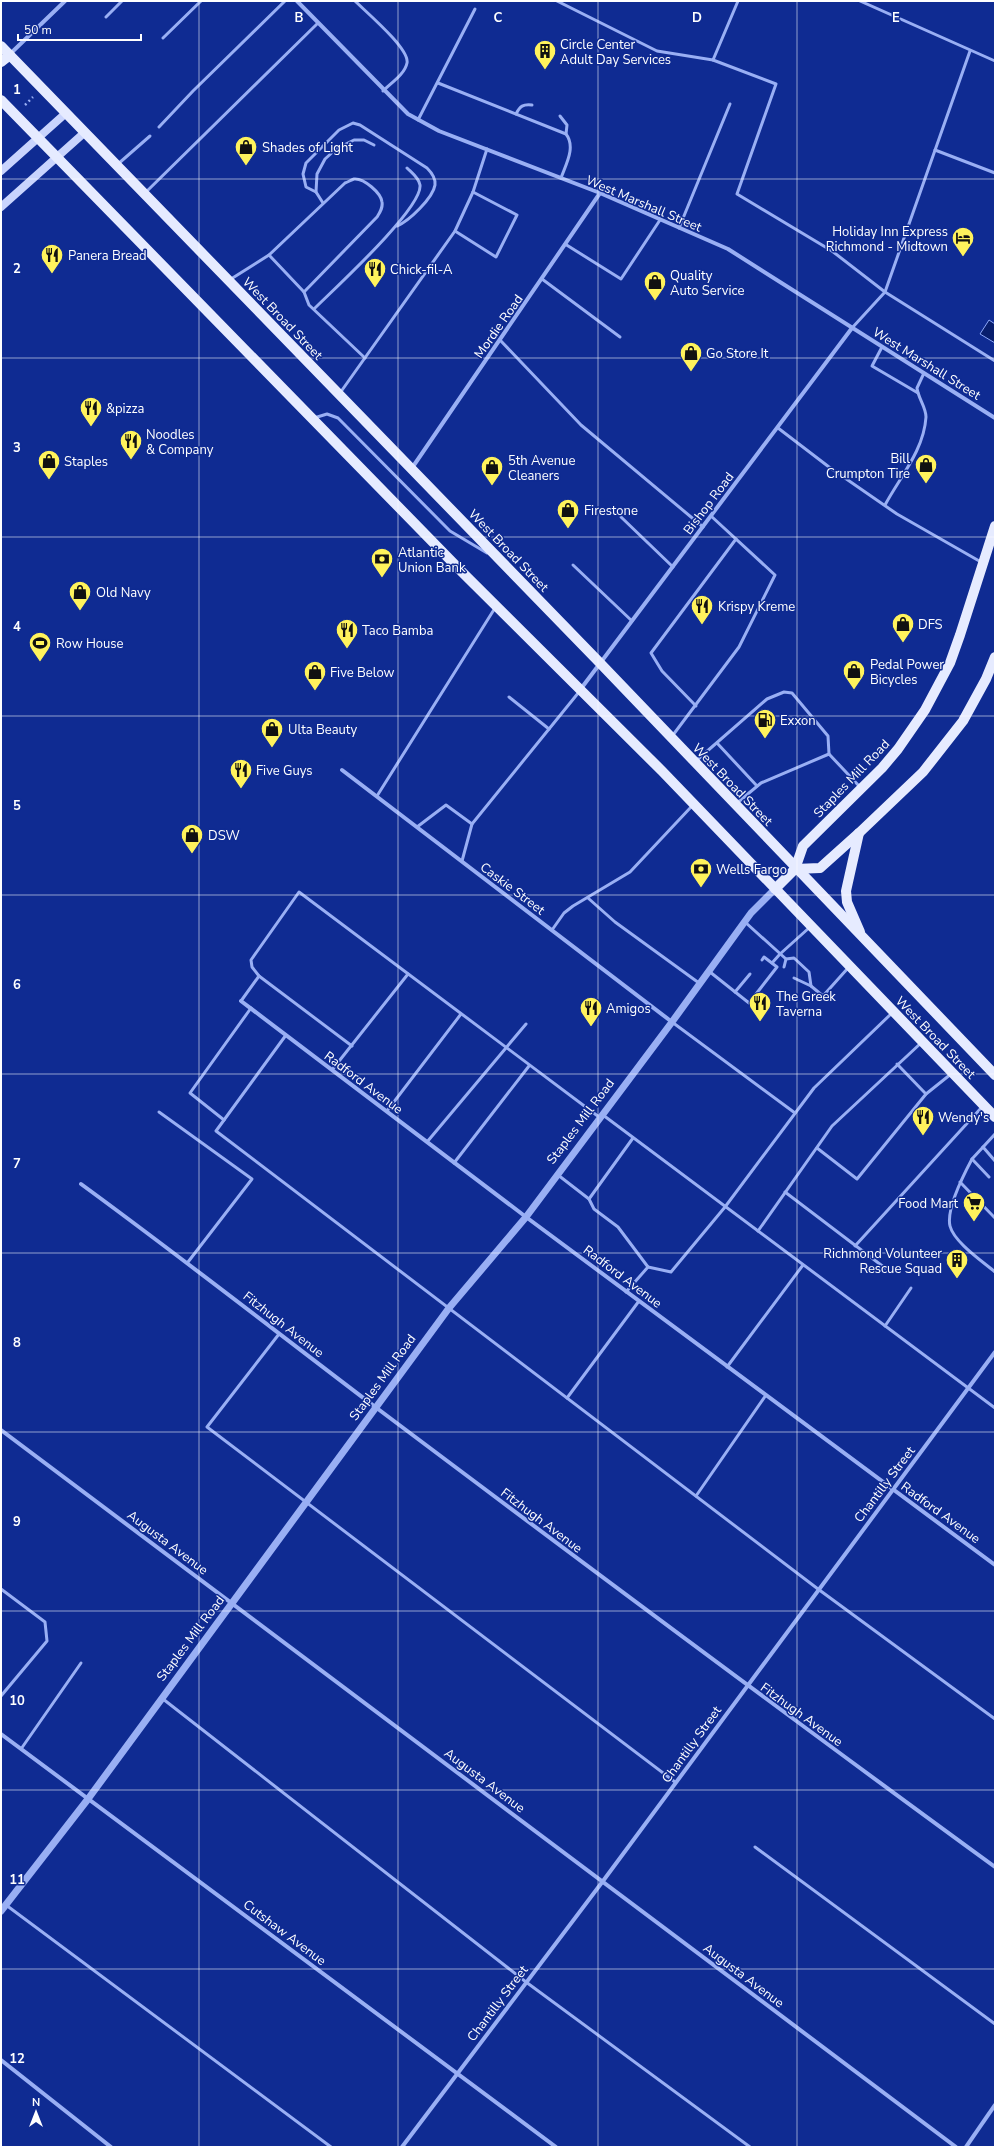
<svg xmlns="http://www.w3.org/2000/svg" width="996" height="2148" font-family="'Nunito Sans',sans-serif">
<rect width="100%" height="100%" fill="#0f2b92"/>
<!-- water -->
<polygon fill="#081e6d" stroke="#8ba6f8" points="989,320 995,324 995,343 980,334"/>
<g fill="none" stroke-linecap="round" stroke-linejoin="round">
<!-- path -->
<polyline stroke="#99aff4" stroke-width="2.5" stroke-dasharray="2 3" stroke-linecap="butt" points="25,105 33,97"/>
<!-- service -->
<g stroke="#99aff4" stroke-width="3">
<path d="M355,1c11,11 55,48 52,62 -2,11 -16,20 -24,28"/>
<polyline points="557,1 657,51 713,60 738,1"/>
<polyline points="860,1 995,61"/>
<polyline points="106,17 122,1"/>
<polyline points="163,38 201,1"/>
<polyline points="970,51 885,292 995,361"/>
<polyline points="713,60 776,84 737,194 832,251 885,292 852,328"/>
<path d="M438,83l128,51c10,13 0,30 -5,44"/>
<path d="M516,114c4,-8 7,-10 16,-9"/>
<polyline points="560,116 567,125 566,134"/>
<polyline points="418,120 475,9"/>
<polyline points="159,127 193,91 285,1"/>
<polyline points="935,150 995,173"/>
<polyline points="118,164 150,136"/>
<path d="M316,192l-10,-5 -3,-13 3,-11 33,-33 14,-7 7,2 67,43c4,4 9,10 8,17 -2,13 -26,36 -38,41"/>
<polyline points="145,193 318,23"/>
<polyline points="323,203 316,192 317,174 325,159 336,149 354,140 364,140 374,145"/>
<polyline points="679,228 730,104"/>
<polyline points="455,231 496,257 517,215 473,192"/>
<polyline points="565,244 621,279 660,220"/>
<polyline points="269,255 304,292 309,305 365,358"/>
<path d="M231,279l38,-24 76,-72c3,-1 6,-3 9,-4 10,-1 27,14 28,23 1,6 -2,10 -5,15l-73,75"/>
<polyline points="542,279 620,337"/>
<path d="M314,309c19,-19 109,-101 106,-124 -1,-7 -8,-12 -13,-17"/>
<polyline points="500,340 581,425 703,527"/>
<polyline points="882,347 872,366 918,393"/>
<polyline points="340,393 455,231 473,192 487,149"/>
<polyline points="314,418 327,414 338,418 450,531 487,553"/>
<polyline points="778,428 829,467 897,514 981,562"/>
<path d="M885,505c15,-28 39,-55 41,-88 0,-10 -8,-19 -9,-29l7,-15"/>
<polyline points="621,517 673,567"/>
<polyline points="573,565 632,621"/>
<polyline points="509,697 549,729"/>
<polyline points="696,706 662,671 651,653 736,539"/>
<polyline points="673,735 739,647 775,575 711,516"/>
<polyline points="717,743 757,786"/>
<polyline points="697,760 767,699 784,692 792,693 828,736 829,754"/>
<polyline points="377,796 495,608"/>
<polyline points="737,803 761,783 829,754 860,787"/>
<polyline points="417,827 446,805 472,824"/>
<polyline points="462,861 472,824 579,692"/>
<polyline points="588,898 615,922 699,983"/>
<polyline points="745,922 786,959 794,958 809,972 811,986"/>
<polyline points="552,930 564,913 573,906 630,872 692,806"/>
<polyline points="772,963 780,954 810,927"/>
<polyline points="784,967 786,959"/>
<polyline points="710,972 749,1003 777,967 764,957 762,960"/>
<polyline points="259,976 352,1046"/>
<polyline points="794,978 811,986 823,996 848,968"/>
<polyline points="735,992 750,974"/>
<polyline points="241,1001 259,976 252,967 251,960 299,892 599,1117"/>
<polyline points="672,1022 795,1113"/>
<polyline points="286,1035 216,1131 818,1589 995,1719"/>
<polyline points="897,1064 926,1094"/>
<polyline points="332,1070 408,974"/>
<polyline points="387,1111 461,1014"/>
<polyline points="159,1112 252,1179 188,1262"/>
<polyline points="603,1115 995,1408"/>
<polyline points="224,1120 190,1093 251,1008"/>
<polyline points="633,1138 589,1199 594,1209 618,1227 648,1267"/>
<polyline points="427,1142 526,1024"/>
<polyline points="983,1147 995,1161"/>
<polyline points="817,1148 857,1179 926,1094 951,1074"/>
<path d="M972,1159c-8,15 -26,50 -22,67 4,16 32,35 45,46"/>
<polyline points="454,1163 529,1066"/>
<polyline points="558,1175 589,1199"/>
<polyline points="989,1177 972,1159 995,1134"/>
<polyline points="960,1182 995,1218"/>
<polyline points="785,1192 885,1268"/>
<polyline points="758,1231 832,1126 921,1043"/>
<polyline points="855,1246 982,1107"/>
<polyline points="626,1292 648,1267 671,1272 725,1207 814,1088 892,1013"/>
<polyline points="885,1326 911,1288"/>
<polyline points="279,1334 207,1427 675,1782"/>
<polyline points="727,1367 803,1265"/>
<polyline points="567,1398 639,1301"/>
<polyline points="696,1496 766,1395"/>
<polyline points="1,1589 45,1622 47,1641 1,1696"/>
<polyline points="163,1699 526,1982 750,2147"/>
<polyline points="21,1749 81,1663"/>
<polyline points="755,1847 995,2024"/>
<polyline points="6,1905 331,2147"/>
</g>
<!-- minor -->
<g stroke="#99aff4" stroke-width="4">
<polyline points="297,1 408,114 439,131 600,193 728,249 995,418"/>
<polyline points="10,54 65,1"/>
<polyline points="412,468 600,193"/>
<polyline points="580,690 852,328"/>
<polyline points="342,770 672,1022"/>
<polyline points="241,1001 526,1217 995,1565"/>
<path d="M81,1184c100,73 198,150 297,225 205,154 410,307 617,458"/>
<polyline points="1,1430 956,2147"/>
<polyline points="1,1734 556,2147"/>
<polyline points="1,2060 111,2147"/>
<polyline points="402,2147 603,1881 995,1352"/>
<polyline points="966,2147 995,2105"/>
</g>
<!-- tertiary -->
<polyline stroke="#99aff4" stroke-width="7" points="1,1911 88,1799 449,1308 526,1217 672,1022 751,913 775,889"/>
<!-- secondary -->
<g stroke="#c9d4fd" stroke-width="8">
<polyline points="1,171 66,113"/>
<polyline points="1,207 84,133"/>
</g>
<!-- primary -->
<g stroke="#e6ebff" stroke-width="10">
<polyline points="1,46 600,663 995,1075"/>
<polyline points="1,62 10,55"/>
<polyline points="1,100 463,573 662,771 995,1117"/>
<polyline points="859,833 846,891 847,902 860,932"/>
<polyline points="795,869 820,868 859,833 923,772 963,721 986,679 995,657"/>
<polyline points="775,889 795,869 803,846 882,768 898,749 925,710 950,663 960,635 995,526"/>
</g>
</g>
<!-- grid -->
<path fill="none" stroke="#fff" stroke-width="1" stroke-opacity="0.55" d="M199,1v2146M398,1v2146M598,1v2146M797,1v2146M1,179h994M1,358h994M1,537h994M1,716h994M1,895h994M1,1074h994M1,1253h994M1,1432h994M1,1611h994M1,1790h994M1,1969h994"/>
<!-- icons -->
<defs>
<g id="building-pin" transform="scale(1.15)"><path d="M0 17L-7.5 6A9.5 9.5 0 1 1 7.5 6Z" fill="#fff35c" stroke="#0f2b92"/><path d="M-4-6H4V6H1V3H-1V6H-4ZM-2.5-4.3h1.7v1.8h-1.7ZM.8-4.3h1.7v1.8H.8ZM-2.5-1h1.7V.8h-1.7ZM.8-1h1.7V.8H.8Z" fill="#111"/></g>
<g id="shop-pin" transform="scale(1.15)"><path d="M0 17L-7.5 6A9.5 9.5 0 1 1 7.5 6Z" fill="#fff35c" stroke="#0f2b92"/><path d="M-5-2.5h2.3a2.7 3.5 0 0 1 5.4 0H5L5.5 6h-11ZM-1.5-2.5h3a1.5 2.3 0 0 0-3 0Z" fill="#111"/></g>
<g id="hotel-pin" transform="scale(1.15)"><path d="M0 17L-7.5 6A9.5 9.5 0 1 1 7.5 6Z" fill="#fff35c" stroke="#0f2b92"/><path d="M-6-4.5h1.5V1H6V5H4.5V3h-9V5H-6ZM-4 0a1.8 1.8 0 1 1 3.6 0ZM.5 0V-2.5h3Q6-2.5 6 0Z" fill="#111"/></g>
<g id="restaurant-pin" transform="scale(1.15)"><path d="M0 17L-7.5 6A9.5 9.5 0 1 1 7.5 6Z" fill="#fff35c" stroke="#0f2b92"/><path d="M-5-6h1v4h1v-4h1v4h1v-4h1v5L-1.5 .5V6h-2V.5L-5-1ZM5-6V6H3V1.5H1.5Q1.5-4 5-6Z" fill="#111"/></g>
<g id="bank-pin" transform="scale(1.15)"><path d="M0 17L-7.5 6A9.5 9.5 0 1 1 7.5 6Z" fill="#fff35c" stroke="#0f2b92"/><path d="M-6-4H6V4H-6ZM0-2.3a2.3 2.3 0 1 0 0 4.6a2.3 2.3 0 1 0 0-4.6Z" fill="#111"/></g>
<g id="stadium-pin" transform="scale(1.15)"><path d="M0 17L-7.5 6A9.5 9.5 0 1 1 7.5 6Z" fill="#fff35c" stroke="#0f2b92"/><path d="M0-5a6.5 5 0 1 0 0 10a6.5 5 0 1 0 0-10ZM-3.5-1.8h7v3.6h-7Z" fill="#111"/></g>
<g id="fuel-pin" transform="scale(1.15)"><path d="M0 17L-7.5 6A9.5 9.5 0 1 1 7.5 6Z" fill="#fff35c" stroke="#0f2b92"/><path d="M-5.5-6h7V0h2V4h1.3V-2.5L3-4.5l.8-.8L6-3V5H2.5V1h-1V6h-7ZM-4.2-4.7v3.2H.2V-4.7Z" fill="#111"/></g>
<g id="supermarket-pin" transform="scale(1.15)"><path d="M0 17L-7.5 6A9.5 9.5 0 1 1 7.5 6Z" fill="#fff35c" stroke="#0f2b92"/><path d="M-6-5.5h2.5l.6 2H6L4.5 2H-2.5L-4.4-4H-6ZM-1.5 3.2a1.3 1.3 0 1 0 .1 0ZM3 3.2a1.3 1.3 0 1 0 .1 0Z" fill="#111"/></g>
</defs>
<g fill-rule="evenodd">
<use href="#building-pin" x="545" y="51"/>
<use href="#shop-pin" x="246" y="147"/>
<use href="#hotel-pin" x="963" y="238"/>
<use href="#restaurant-pin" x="52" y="255"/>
<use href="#restaurant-pin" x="375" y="269"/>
<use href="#shop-pin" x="655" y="282"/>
<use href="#shop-pin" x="691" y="353"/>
<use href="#restaurant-pin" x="91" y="408"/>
<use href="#restaurant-pin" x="131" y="441"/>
<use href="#shop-pin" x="49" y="461"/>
<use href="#shop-pin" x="926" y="465"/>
<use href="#shop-pin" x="492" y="467"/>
<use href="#shop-pin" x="568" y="510"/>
<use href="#bank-pin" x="382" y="559"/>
<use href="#shop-pin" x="80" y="592"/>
<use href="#restaurant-pin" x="702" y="606"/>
<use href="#shop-pin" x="903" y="624"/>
<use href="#restaurant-pin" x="347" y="630"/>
<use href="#stadium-pin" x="40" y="643"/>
<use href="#shop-pin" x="854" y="671"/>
<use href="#shop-pin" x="315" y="672"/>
<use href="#fuel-pin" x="765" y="720"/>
<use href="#shop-pin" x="272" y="729"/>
<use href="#restaurant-pin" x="241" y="770"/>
<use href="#shop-pin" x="192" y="835"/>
<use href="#bank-pin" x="701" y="869"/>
<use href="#restaurant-pin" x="760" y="1003"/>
<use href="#restaurant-pin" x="591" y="1008"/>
<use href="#restaurant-pin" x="923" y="1117"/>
<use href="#supermarket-pin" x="974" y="1203"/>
<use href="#building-pin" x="957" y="1260"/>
</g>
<g text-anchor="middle" stroke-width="3" stroke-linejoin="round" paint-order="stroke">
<!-- poi labels -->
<g font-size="13" fill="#fff" stroke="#0f2b92" text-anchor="start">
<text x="560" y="49">Circle Center<tspan x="560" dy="15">Adult Day Services</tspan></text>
<text x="262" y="152">Shades of Light</text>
<text x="948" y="236" text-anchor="end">Holiday Inn Express<tspan x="948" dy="15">Richmond - Midtown</tspan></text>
<text x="68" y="260">Panera Bread</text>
<text x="390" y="274">Chick-fil-A</text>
<text x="670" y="280">Quality<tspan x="670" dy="15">Auto Service</tspan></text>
<text x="706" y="358">Go Store It</text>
<text x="106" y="413">&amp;pizza</text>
<text x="146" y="439">Noodles<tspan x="146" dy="15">&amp; Company</tspan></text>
<text x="910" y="463" text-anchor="end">Bill<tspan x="910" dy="15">Crumpton Tire</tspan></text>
<text x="508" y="465">5th Avenue<tspan x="508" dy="15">Cleaners</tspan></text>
<text x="64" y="466">Staples</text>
<text x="584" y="515">Firestone</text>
<text x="398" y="557">Atlantic<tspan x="398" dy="15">Union Bank</tspan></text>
<text x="96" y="597">Old Navy</text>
<text x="718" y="611">Krispy Kreme</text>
<text x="918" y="629">DFS</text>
<text x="362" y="635">Taco Bamba</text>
<text x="56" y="648">Row House</text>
<text x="870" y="669">Pedal Power<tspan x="870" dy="15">Bicycles</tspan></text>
<text x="330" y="677">Five Below</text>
<text x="780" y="725">Exxon</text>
<text x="288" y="734">Ulta Beauty</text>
<text x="256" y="775">Five Guys</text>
<text x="208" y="840">DSW</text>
<text x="716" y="874">Wells Fargo</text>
<text x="776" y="1001">The Greek<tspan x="776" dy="15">Taverna</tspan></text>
<text x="606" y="1013">Amigos</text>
<text x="938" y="1122">Wendy's</text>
<text x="958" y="1208" text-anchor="end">Food Mart</text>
<text x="942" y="1258" text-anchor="end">Richmond Volunteer<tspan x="942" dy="15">Rescue Squad</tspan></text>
</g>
<!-- street labels -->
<g font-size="13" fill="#fff" stroke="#0f2b92">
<text transform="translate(644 203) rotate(23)" y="5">West Marshall Street</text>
<text transform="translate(283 318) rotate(46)" y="5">West Broad Street</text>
<text transform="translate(498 326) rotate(-55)" y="5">Mordie Road</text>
<text transform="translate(927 363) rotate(32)" y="5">West Marshall Street</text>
<text transform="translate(708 503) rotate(-53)" y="5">Bishop Road</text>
<text transform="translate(509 550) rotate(46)" y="5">West Broad Street</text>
<text transform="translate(851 778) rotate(-46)" y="5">Staples Mill Road</text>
<text transform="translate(733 784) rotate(46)" y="5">West Broad Street</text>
<text transform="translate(513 888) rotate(37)" y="5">Caskie Street</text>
<text transform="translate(936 1037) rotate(46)" y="5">West Broad Street</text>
<text transform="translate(364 1082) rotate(37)" y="5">Radford Avenue</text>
<text transform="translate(580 1121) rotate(-53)" y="5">Staples Mill Road</text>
<text transform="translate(623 1276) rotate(37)" y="5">Radford Avenue</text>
<text transform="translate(284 1324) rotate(38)" y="5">Fitzhugh Avenue</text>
<text transform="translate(382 1377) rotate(-54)" y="5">Staples Mill Road</text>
<text transform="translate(884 1484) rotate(-53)" y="5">Chantilly Street</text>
<text transform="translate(941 1512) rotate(36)" y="5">Radford Avenue</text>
<text transform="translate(542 1520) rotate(37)" y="5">Fitzhugh Avenue</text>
<text transform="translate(168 1542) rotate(37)" y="5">Augusta Avenue</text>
<text transform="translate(190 1638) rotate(-53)" y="5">Staples Mill Road</text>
<text transform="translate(802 1714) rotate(36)" y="5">Fitzhugh Avenue</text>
<text transform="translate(691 1744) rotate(-54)" y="5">Chantilly Street</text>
<text transform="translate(485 1780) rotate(37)" y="5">Augusta Avenue</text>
<text transform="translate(285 1932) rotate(37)" y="5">Cutshaw Avenue</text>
<text transform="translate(744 1975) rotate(37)" y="5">Augusta Avenue</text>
<text transform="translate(497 2003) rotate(-53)" y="5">Chantilly Street</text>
</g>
</g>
<g font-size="13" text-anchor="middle" font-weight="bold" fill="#fff" stroke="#0f2b92" stroke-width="3" stroke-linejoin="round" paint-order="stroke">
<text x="299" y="22">B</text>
<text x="498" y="22">C</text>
<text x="697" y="22">D</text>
<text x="896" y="22">E</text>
<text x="17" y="94">1</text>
<text x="17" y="273">2</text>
<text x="17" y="452">3</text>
<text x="17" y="631">4</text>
<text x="17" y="810">5</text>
<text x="17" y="989">6</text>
<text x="17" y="1168">7</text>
<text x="17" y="1347">8</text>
<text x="17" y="1526">9</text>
<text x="17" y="1705">10</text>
<text x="17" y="1884">11</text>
<text x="17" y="2063">12</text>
</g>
<!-- border -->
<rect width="996" height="2148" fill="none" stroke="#ffffff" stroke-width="4"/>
<!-- north arrow -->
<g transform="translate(36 2112)" stroke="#0f2b92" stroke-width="3" paint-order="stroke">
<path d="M0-3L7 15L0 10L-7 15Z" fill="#ffffff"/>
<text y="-6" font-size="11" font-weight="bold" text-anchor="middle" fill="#ffffff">N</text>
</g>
<!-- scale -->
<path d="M18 34v6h123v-6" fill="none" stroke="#ffffff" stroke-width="2"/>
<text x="24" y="34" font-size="12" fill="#ffffff" stroke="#0f2b92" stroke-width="3" paint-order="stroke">50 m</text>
</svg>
